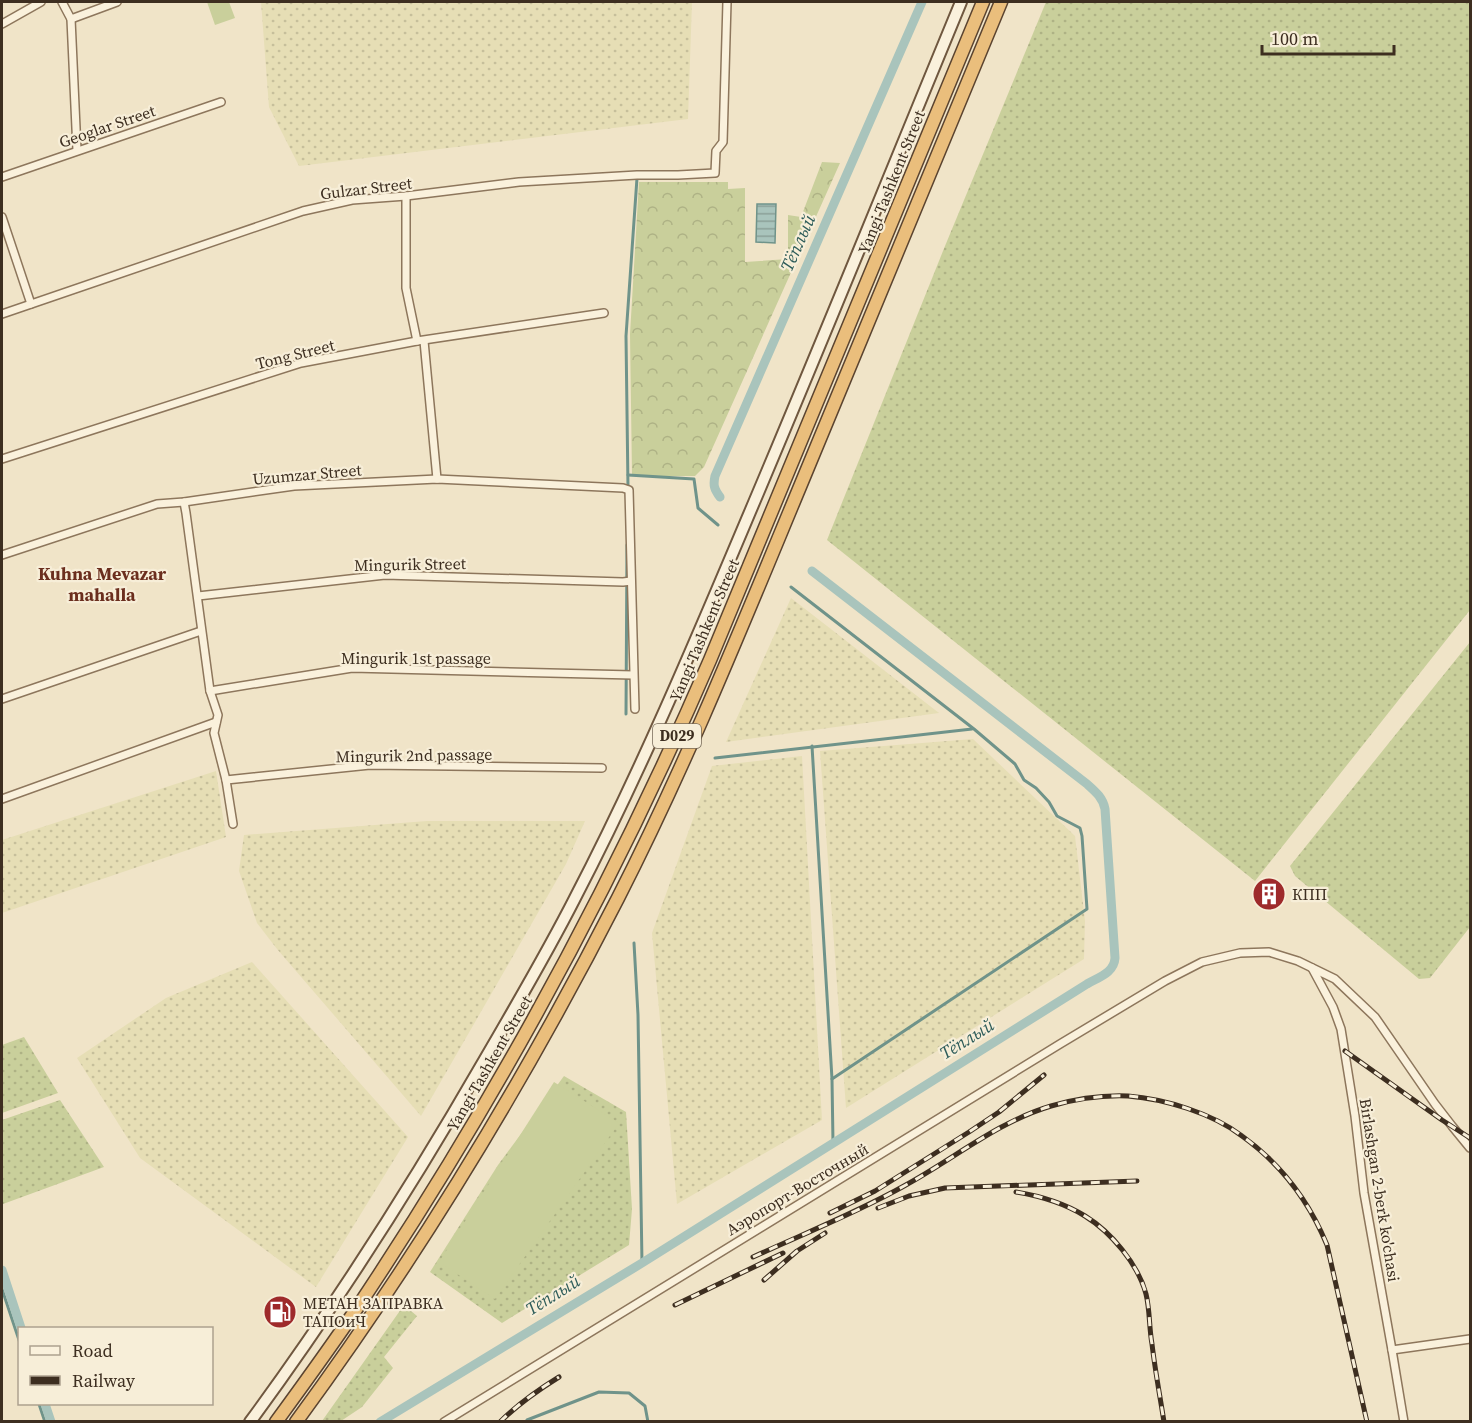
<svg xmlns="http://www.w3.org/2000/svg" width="1472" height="1423" font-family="'Source Serif 4',serif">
<defs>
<pattern id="farmland-dots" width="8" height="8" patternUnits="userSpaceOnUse" patternTransform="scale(1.5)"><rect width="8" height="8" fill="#e6deb5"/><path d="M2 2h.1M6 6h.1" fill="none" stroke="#c6bf9b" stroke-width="1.8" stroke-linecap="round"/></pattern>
<pattern id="grass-dots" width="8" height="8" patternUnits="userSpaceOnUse" patternTransform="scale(1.5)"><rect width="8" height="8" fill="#c9cf9b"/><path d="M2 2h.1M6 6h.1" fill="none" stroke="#aeb285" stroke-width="1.8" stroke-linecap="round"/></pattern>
<pattern id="forest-crowns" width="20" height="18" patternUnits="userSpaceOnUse" patternTransform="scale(1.5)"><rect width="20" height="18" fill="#c9cf9b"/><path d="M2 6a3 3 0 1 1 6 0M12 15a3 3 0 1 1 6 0" fill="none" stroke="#aeb285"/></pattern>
<pattern id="water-rules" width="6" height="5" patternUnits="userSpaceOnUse" patternTransform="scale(1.5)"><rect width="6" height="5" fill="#a9c4bc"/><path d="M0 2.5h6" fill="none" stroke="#8ba098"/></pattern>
</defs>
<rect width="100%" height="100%" fill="#f0e4c8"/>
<!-- farmland -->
<g fill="url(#farmland-dots)">
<polygon points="261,2 692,2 688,119 299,166 269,107"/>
<polygon points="791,598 939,713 726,742"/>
<polygon points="973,739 1075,836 1085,921 1084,959 846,1108 820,751"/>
<polygon points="802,756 822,1120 677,1204 652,933 712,766"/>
<polygon points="216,771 226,837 2,913 2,840"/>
<polygon points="427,821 585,821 566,864 421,1116 277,949 257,923 239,871 244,835"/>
<polygon points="252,962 408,1137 316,1287 140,1158 77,1058 166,998"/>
</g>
<!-- grass -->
<g fill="url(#grass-dots)">
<polygon points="1046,2 1470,2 1470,610 1255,881 827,540 945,246"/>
<polygon points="1470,642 1470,927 1430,978 1419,979 1295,876 1290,866"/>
<polygon points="24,1037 58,1093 2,1113 2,1045"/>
<polygon points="564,1076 626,1112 632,1209 629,1245 502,1323 430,1272 498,1165"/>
<polygon points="60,1100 104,1167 3,1204 2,1199 2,1120"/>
<polygon points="404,1305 417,1316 384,1357 393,1368 362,1407 341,1421 322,1421"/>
</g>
<!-- forest -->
<polygon fill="url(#forest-crowns)" points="822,162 840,163 704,467 695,476 632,476 630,334 639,182 728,182 728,189 745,188 745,262 788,259 788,215 801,217"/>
<!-- garden -->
<g fill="#c9cf9b">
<polygon points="207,2 229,2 235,18 215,25"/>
<polygon points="554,1082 619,1123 495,1299 439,1262"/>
</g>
<!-- water -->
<polygon fill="url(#water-rules)" stroke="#6f938a" stroke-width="1.5" points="757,204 776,204 775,243 756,242"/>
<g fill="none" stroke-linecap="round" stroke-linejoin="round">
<!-- stream -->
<g stroke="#6f938a" stroke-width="3">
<polyline points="628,475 694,479 698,508 718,525"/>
<polyline points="628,488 626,336 637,178"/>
<polyline points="791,587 974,729 1015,764 1024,780 1036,788 1049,802 1057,816 1080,828 1082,836 1087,909 832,1079"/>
<polyline points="626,714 627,545"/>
<polyline points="812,746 832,1079 833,1143"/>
<polyline points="715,758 972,729"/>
<polyline points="634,943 638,1015 642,1263"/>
<polyline points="2,1289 20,1343"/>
<polyline points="39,1404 45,1422"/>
<polyline points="527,1420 599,1392 629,1393 645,1406 648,1422"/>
</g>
<!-- canal -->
<g stroke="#a9c4bc" stroke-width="9">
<path d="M720,497c-6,-8 -7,-12 -5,-21l207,-474"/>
<polyline points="2,1270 21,1328"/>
<polyline points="45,1404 51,1422"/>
<path d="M380,1422l262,-159 445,-279c12,-7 27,-11 28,-26l-10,-149c-2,-11 -9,-17 -18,-25l-275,-213"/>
</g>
<!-- minor casing -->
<g stroke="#8d765c" stroke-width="10">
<g id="minor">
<polyline points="62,2 71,19 77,150"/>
<polyline points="71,19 117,2"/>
<polyline points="2,24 41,2"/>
<polyline points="2,177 221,102"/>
<polyline points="406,196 406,288 417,341"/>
<polyline points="2,217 31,304"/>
<polyline points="2,314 303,211 352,200 406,196 519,182 637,175 678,175 715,173 716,151 723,142 727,2"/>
<polyline points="424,341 437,479"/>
<polyline points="2,459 301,363 417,341 604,313"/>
<polyline points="184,502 186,513 210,691 218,715 214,733 226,780 233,824"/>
<polyline points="2,555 157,504 184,502 294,486 437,479 623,488 629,490 635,709"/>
<polyline points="198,596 385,575 623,582 631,581"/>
<polyline points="210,691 352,668 633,675"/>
<polyline points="2,699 201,631"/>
<polyline points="226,780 370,765 602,768"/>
<polyline points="2,799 216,722"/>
<polyline points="1312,968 1333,1007 1341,1029 1355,1116 1364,1193 1392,1350 1404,1422"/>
<polyline points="1392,1350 1470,1339"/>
<polyline points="444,1422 1060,1044 1165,981 1202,962 1240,953 1269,952 1298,961 1335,979 1375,1017 1435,1104 1452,1126 1470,1148"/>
</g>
</g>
<!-- secondary casing -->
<g stroke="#6f573f" stroke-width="14">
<path id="secondary" d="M250,1422c86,-117 163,-238 235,-363 31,-53 62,-106 90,-161 64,-123 118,-251 172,-379 73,-172 143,-345 214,-517"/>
</g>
<!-- trunk casing -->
<g stroke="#5b4430" stroke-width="15">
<g id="trunk">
<path d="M276,1422c27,-37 54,-74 79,-111 138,-206 257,-424 355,-651l273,-658"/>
<path d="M296,1422c122,-166 229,-342 322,-524 68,-133 124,-272 181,-409 67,-163 135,-325 202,-487"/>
</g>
</g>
<!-- minor -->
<use href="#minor" stroke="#faf1dc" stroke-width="7"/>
<!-- secondary -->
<use href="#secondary" stroke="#faf1dc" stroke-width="10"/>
<!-- trunk -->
<use href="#trunk" stroke="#eabe7c" stroke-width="12"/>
<!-- rail casing -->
<g stroke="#3d2e20" stroke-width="5">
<g id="rail">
<polyline points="1345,1051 1442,1120 1470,1138"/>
<path d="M1016,1192c24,4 48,11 69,24 26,16 53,48 61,78 4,16 3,34 6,50 3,26 8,52 12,78"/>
<polyline points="878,1208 909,1196 945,1188 1137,1181"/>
<polyline points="830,1213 875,1191 969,1132 999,1112 1044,1075"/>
<path d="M753,1257c50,-23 103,-44 151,-71 50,-27 93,-64 147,-80 24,-7 52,-11 77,-10 37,3 84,17 114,40 39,28 67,65 85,109l40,177"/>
<polyline points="764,1280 797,1251 825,1233"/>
<polyline points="675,1305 783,1253"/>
<path d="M500,1422c18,-18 38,-32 59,-45"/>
</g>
</g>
<!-- rail -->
<use href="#rail" stroke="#f7eed8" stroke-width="3" stroke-dasharray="9" stroke-linecap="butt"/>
</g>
<!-- icons -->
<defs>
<g id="building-disc" transform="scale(1.725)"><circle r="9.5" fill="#9e2a2b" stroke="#f7eed8"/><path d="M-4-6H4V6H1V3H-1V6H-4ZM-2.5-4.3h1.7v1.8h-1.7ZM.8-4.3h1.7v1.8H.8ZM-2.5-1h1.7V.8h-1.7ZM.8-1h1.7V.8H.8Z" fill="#fff"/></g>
<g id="fuel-disc" transform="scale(1.725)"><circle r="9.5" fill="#9e2a2b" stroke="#f7eed8"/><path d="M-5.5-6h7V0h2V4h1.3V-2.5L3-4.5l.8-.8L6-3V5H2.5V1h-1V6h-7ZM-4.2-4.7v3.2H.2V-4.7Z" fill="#fff"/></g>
</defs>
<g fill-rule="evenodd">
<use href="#building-disc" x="1269" y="894"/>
<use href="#fuel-disc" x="280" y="1312"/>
</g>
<g text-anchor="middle" stroke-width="4.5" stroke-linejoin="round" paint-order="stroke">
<!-- shield labels -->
<rect fill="#f7eed8" stroke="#756857" stroke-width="1.5" x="653" y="724" width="48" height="24" rx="4.5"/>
<g font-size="15" font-weight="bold" fill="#3d2e20">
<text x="677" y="741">D029</text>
</g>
<!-- street labels -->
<g font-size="16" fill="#3d2e20" stroke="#f7eed8">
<text transform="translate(107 126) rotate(-19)" y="6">Geoglar Street</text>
<text transform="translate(891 182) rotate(-68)" y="6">Yangi Tashkent Street</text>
<text transform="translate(366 188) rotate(-7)" y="6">Gulzar Street</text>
<text transform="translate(295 354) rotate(-14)" y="6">Tong Street</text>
<text transform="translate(307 474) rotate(-5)" y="6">Uzumzar Street</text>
<text transform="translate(410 564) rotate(-1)" y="6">Mingurik Street</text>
<text transform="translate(704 630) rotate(-67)" y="6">Yangi Tashkent Street</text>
<text x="416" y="664">Mingurik 1st passage</text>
<text transform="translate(414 755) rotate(-1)" y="6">Mingurik 2nd passage</text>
<text transform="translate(489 1063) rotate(-60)" y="6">Yangi Tashkent Street</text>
<text transform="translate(797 1189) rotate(-31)" y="6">Аэропорт-Восточный</text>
<text transform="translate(1380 1190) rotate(81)" y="6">Birlashgan 2-berk ko'chasi</text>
</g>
<!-- poi labels -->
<g font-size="16" fill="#3d2e20" stroke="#f7eed8" text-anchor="start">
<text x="1292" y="900">КПП</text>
<text x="303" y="1309">МЕТАН ЗАПРАВКА<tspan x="303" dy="18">ТАПОиЧ</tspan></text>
</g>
<!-- water labels -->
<g font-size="18" font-style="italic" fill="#2f5d5a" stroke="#f7eed8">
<text transform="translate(798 243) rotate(-66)" y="6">Тёплый</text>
<text transform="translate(967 1039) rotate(-32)" y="6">Тёплый</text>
<text transform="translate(553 1295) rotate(-32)" y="6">Тёплый</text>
</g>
<!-- neighbourhood labels -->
<g font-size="18" font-weight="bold" fill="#6b2e1e" stroke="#f7eed8">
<text x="102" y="580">Kuhna Mevazar<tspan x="102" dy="21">mahalla</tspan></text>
</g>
</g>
<!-- border -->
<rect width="1472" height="1423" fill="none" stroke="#3d2e20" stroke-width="6"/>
<!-- legend -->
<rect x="18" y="1327" width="195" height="78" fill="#f7eed8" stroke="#ada18e" stroke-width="1.5"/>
<rect x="30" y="1346" width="30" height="9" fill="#faf1dc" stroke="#ada18e" stroke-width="1.5"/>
<text x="72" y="1357" font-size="18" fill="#3d2e20">Road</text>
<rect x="30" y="1376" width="30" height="9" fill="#3d2e20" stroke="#ada18e" stroke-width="1.5"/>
<text x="72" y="1387" font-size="18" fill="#3d2e20">Railway</text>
<!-- scale -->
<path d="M1262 45v9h132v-9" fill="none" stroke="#3d2e20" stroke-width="3"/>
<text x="1271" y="45" font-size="18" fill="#3d2e20" stroke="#f7eed8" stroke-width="4.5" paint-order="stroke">100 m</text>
</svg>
